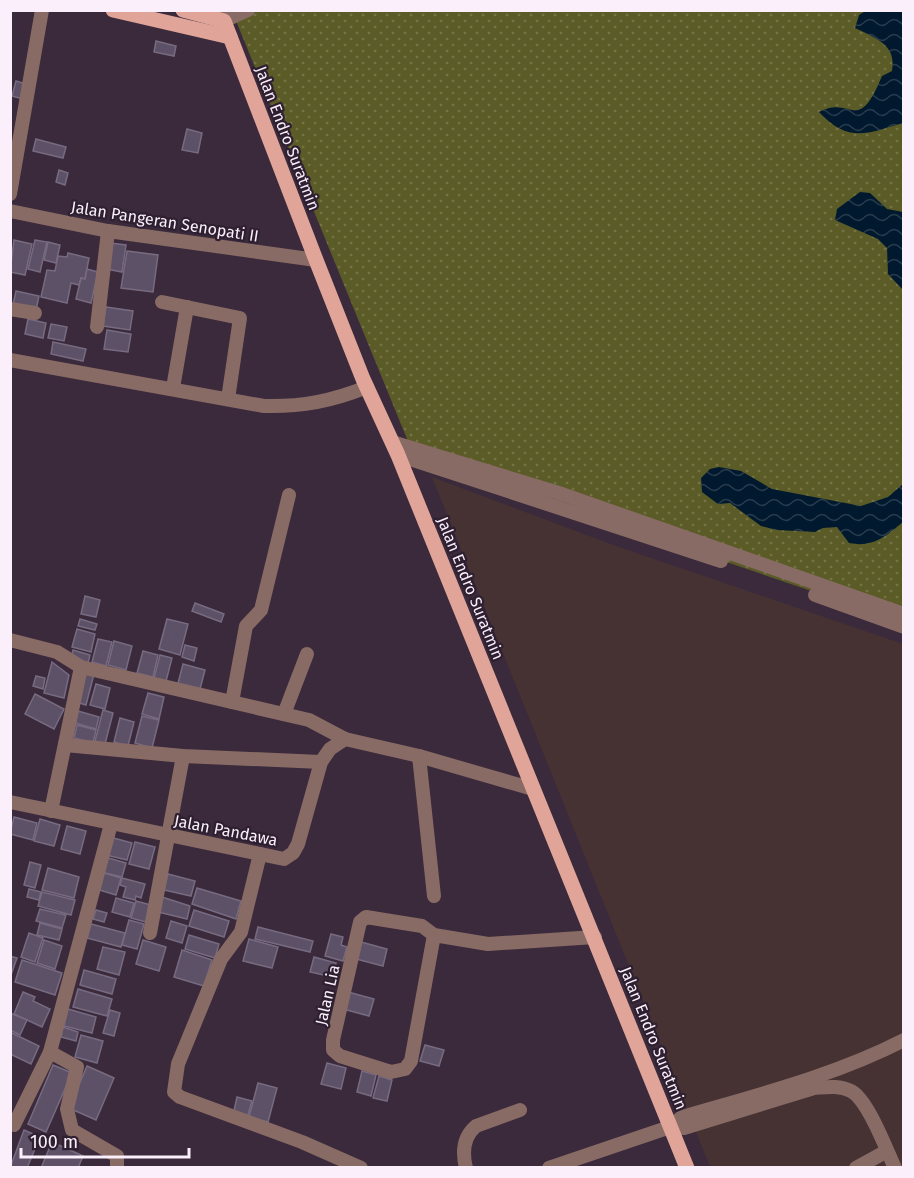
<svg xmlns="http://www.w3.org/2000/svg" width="914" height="1178" font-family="'Fira Sans',sans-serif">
<defs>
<pattern id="grass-dots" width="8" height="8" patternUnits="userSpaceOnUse" patternTransform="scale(1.5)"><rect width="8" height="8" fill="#5a5b26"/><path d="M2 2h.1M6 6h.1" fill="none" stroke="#737346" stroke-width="1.8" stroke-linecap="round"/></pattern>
<pattern id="water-waves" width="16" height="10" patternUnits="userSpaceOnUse" patternTransform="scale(1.5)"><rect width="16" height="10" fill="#01192e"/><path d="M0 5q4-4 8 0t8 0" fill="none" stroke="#273b4d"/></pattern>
</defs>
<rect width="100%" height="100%" fill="#3a2a3b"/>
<!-- education -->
<polygon fill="#463233" points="432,477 616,546 903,644 903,1167 710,1167"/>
<!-- grass -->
<polygon fill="url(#grass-dots)" points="232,11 903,11 903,622 414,456"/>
<!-- water -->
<g fill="url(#water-waves)">
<path d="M867,10l36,1v112c-37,11 -55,20 -84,-11 33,-18 38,25 63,-36l10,-5c5,-27 -17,-33 -37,-43l4,-13z"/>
<polygon points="860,192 870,193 887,209 903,212 903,290 888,274 887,248 878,239 835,220 837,209"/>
<path d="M719,467l22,4 31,18 89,17 27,-9 15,-13v38c-17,14 -30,26 -54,21l-12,-16 -14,1 -8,4 -38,-2 -16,-4 -31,-23 -12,1 -16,-12 -1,-14 9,-9z"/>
</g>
<!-- building -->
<g fill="#5d5167" stroke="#776b81" stroke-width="1.5">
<polygon points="156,41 176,46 174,56 154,52"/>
<polygon points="16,81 26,84 23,99 12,96"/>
<polygon points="187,129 202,133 198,153 182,150"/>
<polygon points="36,139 66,147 63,158 33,151"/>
<polygon points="59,170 68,173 65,185 56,182"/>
<polygon points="14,240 32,244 25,275 10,272"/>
<polygon points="35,240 47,242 40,272 28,269"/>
<polygon points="48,242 60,245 56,263 44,260"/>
<polygon points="110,243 126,245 122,272 106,269"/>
<polygon points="127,251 158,255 153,292 121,288"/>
<polygon points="68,253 89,258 85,279 81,278 79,285 71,283 67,303 41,297 47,270 55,271 58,256 67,257"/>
<polygon points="87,269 98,272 91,303 76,299 81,278 85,279"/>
<polygon points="16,291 39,296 36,310 13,305"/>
<polygon points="106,307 133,311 130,330 103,326"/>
<polygon points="28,319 46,323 43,338 25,334"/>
<polygon points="51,324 67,327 64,341 48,338"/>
<polygon points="107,330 131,334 128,352 104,349"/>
<polygon points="53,342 86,349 83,361 51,354"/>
<polygon points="85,596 100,600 96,617 81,614"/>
<polygon points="195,603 224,614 221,622 192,611"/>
<polygon points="80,619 97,624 95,630 78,626"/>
<polygon points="167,619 188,624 180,655 159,649"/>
<polygon points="77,629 95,634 91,652 72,647"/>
<polygon points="98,639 112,642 106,666 92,662"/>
<polygon points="114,641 132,646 126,670 108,665"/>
<polygon points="185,645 197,648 194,661 182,657"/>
<polygon points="73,650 90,655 88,663 71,659"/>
<polygon points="143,651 158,655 153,677 137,673"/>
<polygon points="160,655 172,658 165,685 153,682"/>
<polygon points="52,662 69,675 64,698 44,693"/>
<polygon points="183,664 205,670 199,693 177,687"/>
<polygon points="84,671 94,674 86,705 76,702"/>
<polygon points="36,676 45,678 43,689 33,686"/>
<polygon points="96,684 110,688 105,709 90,705"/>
<polygon points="148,693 164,697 159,719 142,714"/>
<polygon points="35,694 64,709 54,729 25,714"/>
<polygon points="103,710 113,713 105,744 95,741"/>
<polygon points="78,711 99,717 96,729 75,723"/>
<polygon points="142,716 159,720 152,748 135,743"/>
<polygon points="120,718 134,722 128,746 114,742"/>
<polygon points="77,725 96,730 93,743 74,738"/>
<polygon points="14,817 37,823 33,840 10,834"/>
<polygon points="40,819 60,825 54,846 34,841"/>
<polygon points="67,826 86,831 80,854 61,849"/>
<polygon points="110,837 132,843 127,860 106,855"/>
<polygon points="135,842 155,847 149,869 129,864"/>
<polygon points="105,857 126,863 122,877 101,872"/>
<polygon points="30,862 41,865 35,888 24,885"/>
<polygon points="48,868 79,877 74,898 42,890"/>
<polygon points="101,872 121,878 116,895 96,889"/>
<polygon points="168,874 195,881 191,896 164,890"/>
<polygon points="122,878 145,884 141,898 136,896 135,900 123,897 126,887 120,885"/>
<polygon points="197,888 241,901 236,919 192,904"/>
<polygon points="29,889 41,892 39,900 27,897"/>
<polygon points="42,892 75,900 71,915 38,906"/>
<polygon points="162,897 190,906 187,919 158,912"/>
<polygon points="116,898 134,903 130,917 112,912"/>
<polygon points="136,901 151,905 146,922 131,918"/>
<polygon points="40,909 66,915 62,928 36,921"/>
<polygon points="96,910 107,913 104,922 93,919"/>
<polygon points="194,910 229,921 224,937 189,926"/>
<polygon points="129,920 144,924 137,949 122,945"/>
<polygon points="171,921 187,926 182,943 166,938"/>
<polygon points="40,923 62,929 59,940 37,935"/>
<polygon points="91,924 125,933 121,947 87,938"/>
<polygon points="258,927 313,941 310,952 255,939"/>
<polygon points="29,933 43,938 35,962 21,957"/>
<polygon points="331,934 343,937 341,945 347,947 343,961 325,956"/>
<polygon points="189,935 219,944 215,958 185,949"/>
<polygon points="249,939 278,947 272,968 243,961"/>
<polygon points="44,940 62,946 55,969 37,963"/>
<polygon points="143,940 166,947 159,971 136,964"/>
<polygon points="361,942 387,949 383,966 356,959"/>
<polygon points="103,947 125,952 119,975 97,969"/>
<polygon points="182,950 212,960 204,986 174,977"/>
<polygon points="10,956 17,958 11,975 10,975"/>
<polygon points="314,957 336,963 333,977 310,972"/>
<polygon points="22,960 62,973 55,995 15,982"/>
<polygon points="84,970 116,979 112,994 80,985"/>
<polygon points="78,989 112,999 107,1016 73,1007"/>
<polygon points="23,992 35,997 33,1001 50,1009 42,1027 14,1014"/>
<polygon points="348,992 374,999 369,1016 343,1009"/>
<polygon points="68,1009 96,1017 92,1033 64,1026"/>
<polygon points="110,1010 120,1013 114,1036 103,1033"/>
<polygon points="10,1013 27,1020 20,1035 10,1030"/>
<polygon points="63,1027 78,1032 76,1041 61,1037"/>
<polygon points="10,1032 39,1046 31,1064 10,1054"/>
<polygon points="81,1035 103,1041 97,1063 75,1057"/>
<polygon points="425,1045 444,1050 439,1066 420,1061"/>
<polygon points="327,1063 346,1068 341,1089 321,1084"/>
<polygon points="53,1065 72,1073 46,1132 28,1124"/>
<polygon points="87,1066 114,1078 96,1120 69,1108"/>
<polygon points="362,1071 376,1075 371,1096 357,1092"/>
<polygon points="379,1076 392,1080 387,1101 373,1098"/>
<polygon points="258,1083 277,1088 268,1122 249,1117"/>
<polygon points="237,1097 252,1101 247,1118 233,1115"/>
<polygon points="24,1130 40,1137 27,1168 10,1168"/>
<polygon points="52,1142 83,1156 78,1168 41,1168"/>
</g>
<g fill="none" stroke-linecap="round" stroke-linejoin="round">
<!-- minor -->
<g stroke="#896b65" stroke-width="14">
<polyline points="220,10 224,21 248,10"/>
<polyline points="10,194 42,10"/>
<polyline points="10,211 108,231 316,260"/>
<polyline points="162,302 240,318 228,399"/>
<polyline points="10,309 35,313"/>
<polyline points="97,327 108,231"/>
<path d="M10,360l254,46c38,1 68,-5 103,-19"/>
<polyline points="173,388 187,307"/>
<polyline points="392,442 562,494 904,614"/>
<polyline points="398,455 721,561"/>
<polyline points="815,595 904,627"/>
<polyline points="10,640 57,652 81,667 309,720 345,739"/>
<polyline points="232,702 246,626 261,610 289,495"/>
<polyline points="284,714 307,654"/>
<polyline points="65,745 183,756 321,762"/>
<polyline points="419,756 434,896"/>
<polyline points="10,802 284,859 293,853 298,844 321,762 330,749 345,739 419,756 533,789"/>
<polyline points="51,811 81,667"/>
<polyline points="111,824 50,1052 77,1067 67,1109 72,1130 117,1156 117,1168"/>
<polyline points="260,854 241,932 221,959 178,1064 174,1092 180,1097 302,1142 361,1168"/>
<polyline points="150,933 183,756"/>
<polyline points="434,935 411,1061 405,1069 391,1072 340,1056 333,1050 333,1040 360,922 366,917 422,926 434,935 488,944 595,937"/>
<polyline points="14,1125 50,1052"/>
<path d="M670,1127l12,-10c75,-22 152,-41 222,-77"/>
<path d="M466,1168c-4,-16 -3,-31 10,-42l44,-16"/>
<path d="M549,1168l121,-41 14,1 130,-40c13,-1 25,-3 37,3 17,9 35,58 44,77"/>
<polyline points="856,1168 887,1151"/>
</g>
<!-- major -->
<g stroke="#e0a498" stroke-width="15">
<polyline points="113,10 230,37"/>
<polyline points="183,10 224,21 316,260 363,379 398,455 687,1168"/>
</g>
</g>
<g text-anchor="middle" stroke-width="4.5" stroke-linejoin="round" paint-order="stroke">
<!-- street labels -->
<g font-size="16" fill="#faeffb" stroke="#2f2031">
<text transform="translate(288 138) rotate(69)" y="6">Jalan Endro Suratmin</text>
<text transform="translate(165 221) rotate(9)" y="6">Jalan Pangeran Senopati II</text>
<text transform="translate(471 588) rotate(68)" y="6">Jalan Endro Suratmin</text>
<text transform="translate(226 830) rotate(11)" y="6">Jalan Pandawa</text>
<text transform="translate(327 995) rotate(-77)" y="6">Jalan Lia</text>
<text transform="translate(654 1038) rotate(68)" y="6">Jalan Endro Suratmin</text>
</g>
</g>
<!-- border -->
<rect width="914" height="1178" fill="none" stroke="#faeffb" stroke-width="24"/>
<!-- scale -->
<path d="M21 1148v9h168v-9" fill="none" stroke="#faeffb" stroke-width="3"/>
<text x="30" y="1148" font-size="18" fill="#faeffb" stroke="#2f2031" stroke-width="4.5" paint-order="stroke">100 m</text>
</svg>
